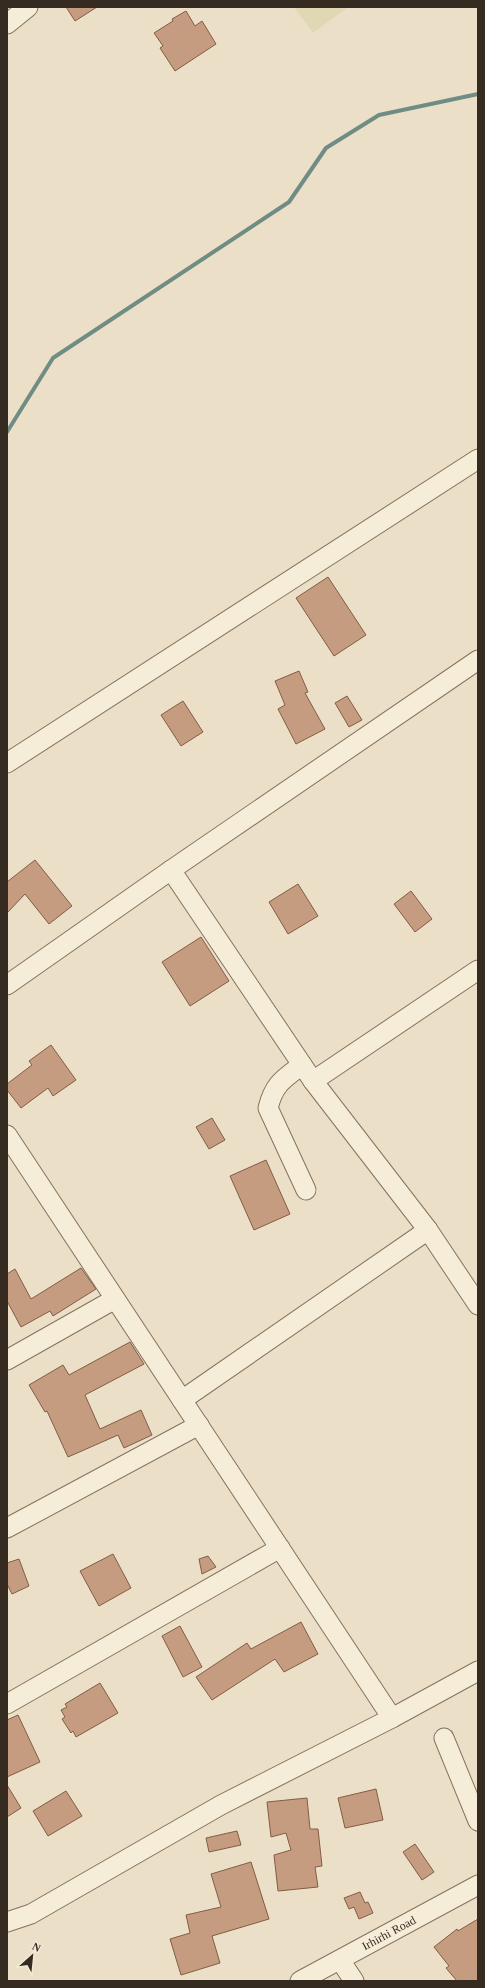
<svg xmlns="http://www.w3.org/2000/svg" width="485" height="1988" font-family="'Times New Roman',serif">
<rect width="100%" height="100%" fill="#ebdfc7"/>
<!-- farmland -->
<polygon fill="#e0d8b5" points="294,7 348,7 313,33"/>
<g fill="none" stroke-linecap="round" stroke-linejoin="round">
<!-- stream -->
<polyline stroke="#6f8c85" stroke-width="4" points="7,432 53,358 289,202 326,148 379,115 478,94"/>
</g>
<!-- building -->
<g fill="#c69c80" stroke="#825d45">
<polygon points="66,7 97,7 75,21"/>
<polygon points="186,11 195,26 202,21 216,44 175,71 160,48 163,46 154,33 173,21 172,19"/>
<polygon points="328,577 366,635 334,656 296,598"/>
<polygon points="299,671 308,692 305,693 325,729 296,744 278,709 285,705 275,681"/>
<polygon points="347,696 362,720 349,727 335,703"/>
<polygon points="183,701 203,732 181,746 161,715"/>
<polygon points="35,860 72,906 49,924 25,894 7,913 7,882"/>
<polygon points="298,884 318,916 288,934 269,902"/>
<polygon points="411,891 432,919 415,932 394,904"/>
<polygon points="201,937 229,981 190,1006 162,962"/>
<polygon points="51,1045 76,1080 53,1096 48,1088 21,1108 7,1090 7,1084 32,1065 29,1061"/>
<polygon points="212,1118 225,1140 209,1149 196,1127"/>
<polygon points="266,1160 290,1214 254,1230 230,1176"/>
<polygon points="81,1268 96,1289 53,1316 50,1311 21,1327 7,1301 7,1274 15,1269 31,1299"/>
<polygon points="130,1342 144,1364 85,1395 100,1429 141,1410 152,1435 124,1448 118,1435 68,1457 47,1411 45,1412 29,1385 63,1365 69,1375"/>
<polygon points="113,1554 131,1588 99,1606 80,1571"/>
<polygon points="208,1556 216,1567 202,1574 199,1559"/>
<polygon points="19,1559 29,1586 12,1594 7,1584 7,1563"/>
<polygon points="301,1622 318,1654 284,1672 275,1659 212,1700 196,1677 247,1643 251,1649"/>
<polygon points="180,1626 202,1667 183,1677 162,1636"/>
<polygon points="100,1683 118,1713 76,1737 73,1731 71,1733 62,1719 65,1717 61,1710 67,1707 65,1704"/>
<polygon points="18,1715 40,1762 7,1777 7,1720"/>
<polygon points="7,1785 21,1808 7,1817"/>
<polygon points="376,1789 383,1820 345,1828 338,1798"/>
<polygon points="66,1791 82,1816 48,1836 33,1811"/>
<polygon points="307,1798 310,1829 318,1829 322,1866 315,1867 318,1887 278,1891 274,1855 291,1850 286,1833 271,1837 267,1802"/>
<polygon points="237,1831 241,1845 209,1852 206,1838"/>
<polygon points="415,1844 434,1872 422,1880 403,1852"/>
<polygon points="251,1862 269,1919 212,1936 220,1963 181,1975 170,1939 190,1933 186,1915 221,1907 211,1874"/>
<polygon points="360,1892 365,1903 368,1902 373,1913 359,1919 354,1907 349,1909 344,1898"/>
<polygon points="478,1919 478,1981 457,1981 446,1968 449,1966 434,1947 457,1929 458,1931"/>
</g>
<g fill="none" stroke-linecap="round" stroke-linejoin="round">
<!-- minor casing -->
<g stroke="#85725e" stroke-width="21">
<g id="minor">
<polyline points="7,24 28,7"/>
<polyline points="7,763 478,459"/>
<polyline points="171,870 313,1081 428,1230"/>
<polyline points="7,985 171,870 478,660"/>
<path d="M302,1065c-19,14 -28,19 -34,43l38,82"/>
<polyline points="313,1081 478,970"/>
<polyline points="7,1135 392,1718"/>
<polyline points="7,1360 115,1299"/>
<polyline points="182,1400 428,1230 478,1305"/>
<polyline points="7,1528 199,1425"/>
<polyline points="7,1704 280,1548"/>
<polyline points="444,1738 478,1821"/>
<polyline points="7,1922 31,1914 221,1805 392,1718 478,1671"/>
<polyline points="340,1960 354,1981"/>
<path id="s1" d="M300,1981l178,-96"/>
</g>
</g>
<!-- minor -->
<use href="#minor" stroke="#f6edd9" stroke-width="19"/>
</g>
<g text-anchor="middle" stroke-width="3" stroke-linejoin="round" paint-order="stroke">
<!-- street labels -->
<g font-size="12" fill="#362b20" stroke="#f3ead6">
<text dy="4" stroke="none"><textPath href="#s1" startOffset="101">Irhirhi Road</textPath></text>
</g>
</g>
<!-- border -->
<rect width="485" height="1988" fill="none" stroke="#362b20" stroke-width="16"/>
<!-- north arrow -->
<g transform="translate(32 1956) rotate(27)" stroke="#f3ead6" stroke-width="3" paint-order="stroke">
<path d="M0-3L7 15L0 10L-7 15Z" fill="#362b20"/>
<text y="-6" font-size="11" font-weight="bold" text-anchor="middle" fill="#362b20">N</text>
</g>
</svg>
